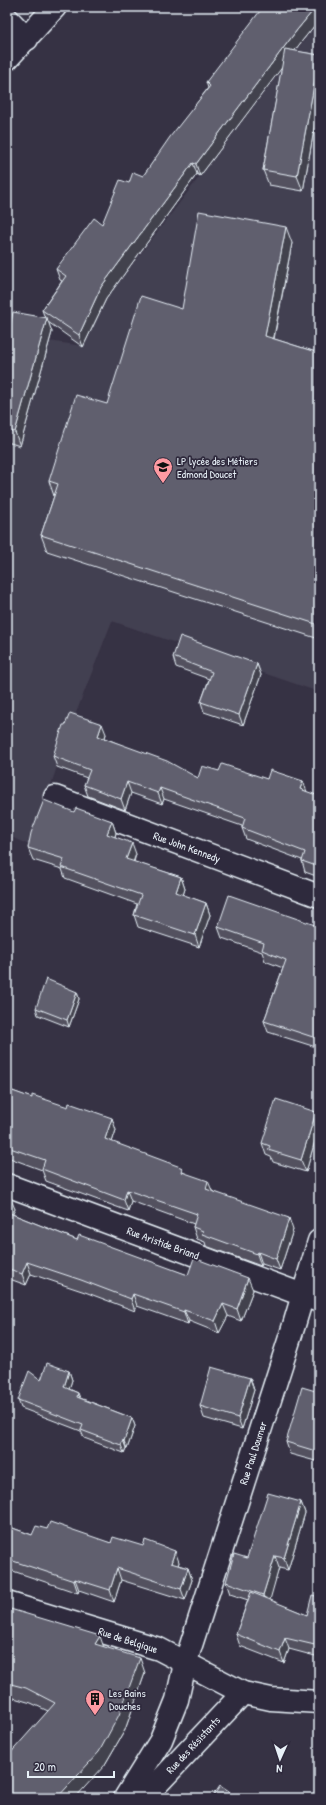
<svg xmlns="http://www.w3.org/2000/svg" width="326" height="1805" font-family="'Patrick Hand',sans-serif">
<rect width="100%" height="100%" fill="#363244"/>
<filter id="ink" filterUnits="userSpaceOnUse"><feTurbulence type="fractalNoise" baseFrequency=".025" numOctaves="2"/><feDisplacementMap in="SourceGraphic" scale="8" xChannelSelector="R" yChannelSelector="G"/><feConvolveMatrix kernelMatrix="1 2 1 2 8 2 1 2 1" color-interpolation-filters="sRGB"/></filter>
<g filter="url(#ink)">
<!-- built -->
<polygon fill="#433f51" points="319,21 319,692 112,621 67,736 31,846 7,835 7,335 83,346 100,311 98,309"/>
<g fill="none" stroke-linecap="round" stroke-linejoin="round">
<!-- minor casing -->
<g stroke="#e8f1f8" stroke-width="25">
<g id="minor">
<polyline points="7,18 27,39"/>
<polyline points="7,59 55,7"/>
<polyline points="55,797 319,896"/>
<polyline points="7,1185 319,1301"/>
<polyline points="7,1603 159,1649 243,1693 271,1699 319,1702"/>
<polyline points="125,1798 161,1740 177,1700 185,1664 294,1325 319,1241"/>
<polyline points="144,1798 243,1693"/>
</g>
</g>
<!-- minor -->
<use href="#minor" stroke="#2f2a3d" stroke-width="22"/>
</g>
<!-- wall -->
<g fill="#53515f" stroke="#e8f1f8">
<polygon points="319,7 319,20 294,51 319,55 319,102 303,191 269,185 263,170 282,67 200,176 197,174 106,299 83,347 48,322 52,332 20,446 7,442 7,341 45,318 42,310 62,281 60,280 56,269 102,224 129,183 143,176 208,88 206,82"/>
<polygon points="292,243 274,339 319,353 319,639 47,551 41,535 54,496 49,481 107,404 182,309"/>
<polygon points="173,657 257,664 261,675 243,725 204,712 201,702 209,679 176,667"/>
<polygon points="106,734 105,738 198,778 219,771 267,779 303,781 306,792 319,796 319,877 305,872 302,861 302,860 246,839 242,828 242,826 164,799 162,804 131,793 125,810 88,796 84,785 87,778 57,767 53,756"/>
<polygon points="74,812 112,821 116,833 115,837 136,854 134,862 181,877 185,889 183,895 206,903 210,915 199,947 138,927 134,915 137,904 65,878 62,869 33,860 28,848"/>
<polygon points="319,915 319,1048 268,1032 264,1021 283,968 265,961 262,952 222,938 218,927 315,925"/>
<polygon points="77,992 79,999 69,1027 38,1015 36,1008"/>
<polygon points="7,1089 116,1130 112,1142 185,1173 212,1191 293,1230 280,1270 262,1264 261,1266 206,1246 205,1242 197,1239 193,1227 194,1224 131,1201 128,1211 46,1181 42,1170 7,1157"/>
<polygon points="319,1121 319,1127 306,1172 273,1162 271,1157 266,1155 262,1143"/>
<polygon points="7,1196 15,1209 12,1214 77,1240 188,1275 253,1290 241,1321 228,1316 219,1333 189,1321 188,1324 137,1306 135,1311 85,1292 31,1274 26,1285 7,1278"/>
<polygon points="69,1371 72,1380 69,1389 78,1393 80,1398 132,1418 135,1426 127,1449 126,1448 124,1453 84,1438 81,1431 21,1408 18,1400 41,1380"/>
<polygon points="250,1378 254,1390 242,1429 204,1418 200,1406"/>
<polygon points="319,1392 319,1462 290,1454 286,1442"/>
<polygon points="301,1502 305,1513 288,1570 279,1568 269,1600 307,1615 319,1597 319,1657 289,1649 284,1663 240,1646 236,1634 248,1600 230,1594 226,1582"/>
<polygon points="7,1526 32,1535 47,1529 111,1543 179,1562 178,1565 188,1568 192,1580 185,1600 121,1580 114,1602 79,1590 78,1593 7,1569"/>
<polygon points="7,1608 104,1647 145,1673 125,1730 104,1766 48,1711 31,1703 7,1696"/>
</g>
<!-- shaded-wall -->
<g fill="#43424d" stroke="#e8f1f8">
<polygon points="316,7 319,7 319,20 302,41 200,176 196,164 297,30"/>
<polygon points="319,59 319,102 303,191 297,176"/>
<polygon points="193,163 197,174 106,299 83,347 79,335 101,287"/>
<polygon points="286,227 292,243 271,352 265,336"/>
<polygon points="47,318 52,332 20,446 15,432"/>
<polygon points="257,664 261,675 243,725 239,715"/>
<polygon points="102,724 106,734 102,747 98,736"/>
<polygon points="303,781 307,792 300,789"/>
<polygon points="127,782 131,793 125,810 121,799"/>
<polygon points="160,788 164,799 162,804 158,793"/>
<polygon points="112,821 116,833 112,846 107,834"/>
<polygon points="132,843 136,854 130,871 126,859"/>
<polygon points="181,877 185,889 180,904 176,892"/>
<polygon points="206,903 210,915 199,947 195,935"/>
<polygon points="77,992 79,999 69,1027 67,1020"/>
<polygon points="316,1112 319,1121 319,1127 306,1172 301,1160"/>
<polygon points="112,1118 116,1130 109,1151 105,1139"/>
<polygon points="208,1181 213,1193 206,1189"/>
<polygon points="127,1190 131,1201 128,1211 124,1200"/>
<polygon points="10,1197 15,1209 9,1223 7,1218 7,1205"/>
<polygon points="289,1218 293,1230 280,1270 276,1259"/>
<polygon points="258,1252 262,1264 261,1266 257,1254"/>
<polygon points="27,1262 31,1274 26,1285 22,1274"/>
<polygon points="248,1278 253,1290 241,1321 237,1309"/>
<polygon points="133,1294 137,1306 135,1311 131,1299"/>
<polygon points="223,1304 228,1316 219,1333 215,1321"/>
<polygon points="184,1310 189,1321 188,1324 184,1312"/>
<polygon points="69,1371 72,1380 67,1396 64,1387"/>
<polygon points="250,1378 254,1390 242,1429 238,1418"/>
<polygon points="132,1418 135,1426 127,1449 124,1441"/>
<polygon points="123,1440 126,1448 124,1453 121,1445"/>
<polygon points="301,1502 305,1513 288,1570 284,1558"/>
<polygon points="175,1551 179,1562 176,1574 171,1563"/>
<polygon points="275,1556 279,1568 268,1607 263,1595"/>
<polygon points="117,1568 121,1580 114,1602 110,1590"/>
<polygon points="188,1568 192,1580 185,1600 181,1589"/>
<polygon points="75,1579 79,1590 78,1593 74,1581"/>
<polygon points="100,1636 105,1651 95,1644"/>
<polygon points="285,1638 289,1649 284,1663 280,1652"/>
<polygon points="140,1658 145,1673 125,1730 104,1766 75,1798 57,1798"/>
</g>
<!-- building -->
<g fill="#605e6e" stroke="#e8f1f8">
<polygon points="263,7 316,7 297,30 196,164 193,163 101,287 79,335 42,310 66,276 56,269 94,218 102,224 120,180 129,183 133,172 143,176 170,137 210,86 206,82"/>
<polygon points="285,49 319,55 319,59 297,176 263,170"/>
<polygon points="199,211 286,227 265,336 319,353 319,625 41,535 58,484 49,481 76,395 107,404 141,296 182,309"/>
<polygon points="13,312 47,318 15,432 7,430 7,341"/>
<polygon points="180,636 257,664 239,715 201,702 212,672 173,657"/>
<polygon points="70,713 102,724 98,736 167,761 198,778 202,766 219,771 222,764 267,779 270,770 303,781 300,789 319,796 319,867 302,861 305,852 242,828 245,818 160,788 158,793 127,782 121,799 84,785 90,770 53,756 63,725 65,725"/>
<polygon points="44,800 74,812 76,808 112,821 107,834 132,843 126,859 181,877 176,892 206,903 195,935 134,915 141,895 61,867 64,859 28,848 31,833"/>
<polygon points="229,895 315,925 319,915 319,1039 264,1021 286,960 262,950 264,943 218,927"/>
<polygon points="46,979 77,992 67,1020 36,1008"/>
<polygon points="7,1089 32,1098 32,1095 68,1107 69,1103 112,1118 105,1139 183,1168 182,1172 208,1181 206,1189 289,1218 276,1259 258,1252 257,1254 202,1234 203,1231 193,1227 197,1214 127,1190 124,1200 42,1169 45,1160 7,1147"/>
<polygon points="276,1099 316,1112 301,1160 268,1150 270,1146 262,1143"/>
<polygon points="7,1196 10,1197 7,1205"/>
<polygon points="7,1212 77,1240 79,1235 188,1275 194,1258 248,1278 237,1309 223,1304 215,1321 184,1310 184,1312 133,1294 131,1299 81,1280 27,1262 22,1274 7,1268"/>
<polygon points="47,1363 69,1371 64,1387 78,1393 77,1397 132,1418 124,1441 123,1440 121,1445 81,1430 83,1425 18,1400 29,1371 41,1380"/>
<polygon points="211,1367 250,1378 238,1418 200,1406"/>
<polygon points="302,1387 319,1392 319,1452 286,1442"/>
<polygon points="268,1493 301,1502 284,1558 275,1556 263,1595 226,1582 234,1554 247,1558"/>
<polygon points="50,1522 111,1543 113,1537 143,1546 145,1540 175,1551 171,1563 188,1568 181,1589 117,1568 110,1590 75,1579 74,1581 7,1559 7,1526 32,1535 36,1526 47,1529"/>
<polygon points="251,1592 307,1615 312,1595 319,1597 319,1646 285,1638 280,1652 236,1634"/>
<polygon points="7,1608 100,1636 95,1644 140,1658 119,1715 99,1752 57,1798 7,1798 7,1757 55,1703 26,1688 7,1683"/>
<polygon points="220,1786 238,1798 212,1798"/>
</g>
</g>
<!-- icons -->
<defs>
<g id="school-pin" transform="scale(1)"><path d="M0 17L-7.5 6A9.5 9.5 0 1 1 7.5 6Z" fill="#ff9aa2" stroke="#2f2a3d"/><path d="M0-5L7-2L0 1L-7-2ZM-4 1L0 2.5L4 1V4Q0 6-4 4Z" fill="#111"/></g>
<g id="building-pin" transform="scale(1)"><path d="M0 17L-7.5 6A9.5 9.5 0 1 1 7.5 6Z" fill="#ff9aa2" stroke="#2f2a3d"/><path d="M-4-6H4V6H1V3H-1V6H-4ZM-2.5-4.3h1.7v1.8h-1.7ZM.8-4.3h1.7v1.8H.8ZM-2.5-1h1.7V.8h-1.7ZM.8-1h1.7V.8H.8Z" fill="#111"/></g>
</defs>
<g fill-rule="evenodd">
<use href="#school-pin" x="163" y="467"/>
<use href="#building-pin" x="95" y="1699"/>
</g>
<g text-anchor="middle" stroke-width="3.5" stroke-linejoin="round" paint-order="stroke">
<!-- poi labels -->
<g font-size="11" fill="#e8f1f8" stroke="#2f2a3d" text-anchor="start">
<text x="177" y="465">LP lycée des Métiers<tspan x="177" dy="13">Edmond Doucet</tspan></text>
<text x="109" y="1697">Les Bains<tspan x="109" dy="13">Douches</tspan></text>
</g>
<!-- street labels -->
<g font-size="11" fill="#e8f1f8" stroke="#2f2a3d">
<text transform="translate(187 847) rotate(20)" y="4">Rue John Kennedy</text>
<text transform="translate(163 1243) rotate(20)" y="4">Rue Aristide Briand</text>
<text transform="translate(253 1453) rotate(-72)" y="4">Rue Paul Doumer</text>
<text transform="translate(128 1640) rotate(18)" y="4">Rue de Belgique</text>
<text transform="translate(193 1745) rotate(-47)" y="4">Rue des Résistants</text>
</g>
</g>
<!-- margin -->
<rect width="326" height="1805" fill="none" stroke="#2f2a3d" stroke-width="24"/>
<rect x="12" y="12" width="302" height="1781" fill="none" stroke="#e8f1f8" stroke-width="1.5" filter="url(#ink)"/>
<!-- north arrow -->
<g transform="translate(280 1759) rotate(183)" stroke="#2f2a3d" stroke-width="3" paint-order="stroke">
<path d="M0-3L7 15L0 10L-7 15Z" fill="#e8f1f8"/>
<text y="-6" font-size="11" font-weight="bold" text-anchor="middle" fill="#e8f1f8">N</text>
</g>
<!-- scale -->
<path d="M28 1771v6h86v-6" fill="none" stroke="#e8f1f8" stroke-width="2"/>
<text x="34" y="1771" font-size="12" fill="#e8f1f8" stroke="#2f2a3d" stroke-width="3" paint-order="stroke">20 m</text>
</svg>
